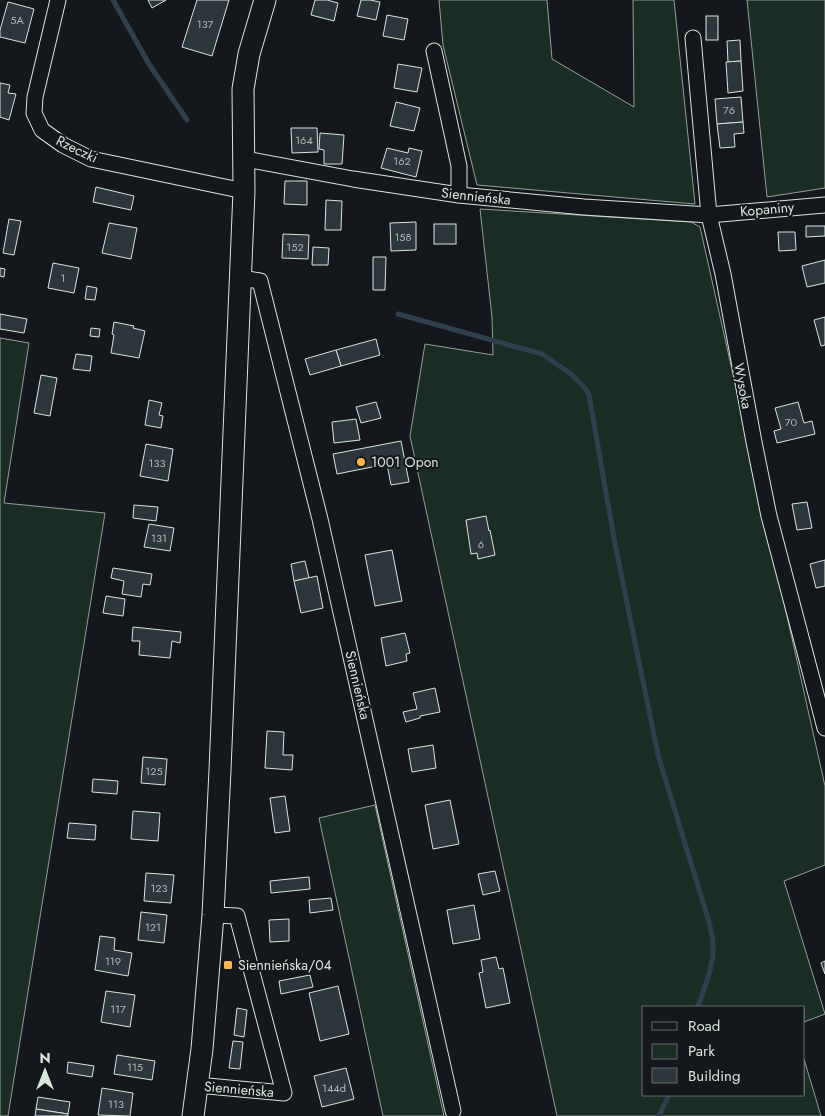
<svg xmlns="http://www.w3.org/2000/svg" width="825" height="1116" font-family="Jost,sans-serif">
<rect width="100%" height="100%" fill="#14181c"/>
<!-- green -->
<g fill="#1a2d24" stroke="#939e99">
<polygon points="439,0 547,0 552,59 634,107 633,0 674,0 695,204 477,185 443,45"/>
<polygon points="747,0 825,0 825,188 767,197"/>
<polygon points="480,209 691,222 700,227 825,786 825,865 784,881 825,1014 804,1022 804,1007 644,1007 644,1095 804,1095 804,1059 821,1116 557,1116 410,436 425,344 493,355 492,317"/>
<polygon points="0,338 29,343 4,503 105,513 8,1116 0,1116"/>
<polygon points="375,805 444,1116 383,1116 319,818"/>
</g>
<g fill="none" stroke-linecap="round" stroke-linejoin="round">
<!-- stream -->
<g stroke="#2f3f4d" stroke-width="5">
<polyline points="113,0 149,64 187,120"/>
<path d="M398,314l144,40 29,20 14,14 4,7 26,149 43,211 51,167c2,8 4,16 4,24 1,20 -9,42 -15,61"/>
<polyline points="659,1116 669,1095"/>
</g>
</g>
<!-- building -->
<g fill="#2c363c" stroke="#d8e6dc">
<polygon points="148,0 166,0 152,8"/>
<polygon points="197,0 229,0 212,56 182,47"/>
<polygon points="315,0 327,0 338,3 334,21 311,15"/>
<polygon points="361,0 370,0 380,2 376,20 357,16"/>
<polygon points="8,2 34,9 25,43 0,37 0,30"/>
<polygon points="387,15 408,19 404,40 383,36"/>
<rect x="706" y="16" width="12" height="24"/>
<polygon points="740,40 741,61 728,62 727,41"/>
<polygon points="741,61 743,91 728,93 726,62"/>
<polygon points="398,64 422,68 417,92 394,88"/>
<polygon points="0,83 10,85 8,93 16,94 9,120 0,117"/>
<polygon points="741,97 743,122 717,124 715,99"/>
<polygon points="396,102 420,108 414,131 390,126"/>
<polygon points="743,122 744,133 734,134 735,147 720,148 717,124"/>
<polygon points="291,128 317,128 318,152 292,153"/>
<polygon points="320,133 344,135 342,164 324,164 324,150 319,149"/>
<polygon points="387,148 408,153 409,148 422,151 416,177 381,168"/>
<polygon points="285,181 307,181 307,205 284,204"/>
<polygon points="96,187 134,196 131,210 93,202"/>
<polygon points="326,200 342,201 341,230 325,230"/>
<polygon points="9,219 21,221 14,255 3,253"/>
<polygon points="416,222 416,250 391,251 390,223"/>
<polygon points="109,223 137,228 131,259 102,253"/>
<rect x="434" y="224" width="22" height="20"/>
<polygon points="806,226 825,226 825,236 806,237"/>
<polygon points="778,232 795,232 796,250 779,251"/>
<polygon points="283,234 309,235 308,259 282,258"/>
<polygon points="313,247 329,248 328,265 312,265"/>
<polygon points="373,257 386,257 385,290 373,290"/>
<polygon points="825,260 825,283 807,287 802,266"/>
<polygon points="53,263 79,268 74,293 48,288"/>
<polygon points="0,268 5,269 4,277 0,276"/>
<polygon points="87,286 97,288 95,300 85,299"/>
<polygon points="0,314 27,319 24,333 0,329"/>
<polygon points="825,317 825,345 821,346 814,320"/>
<polygon points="114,322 134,326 133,328 145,331 139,358 111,353 114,335 112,334"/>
<polygon points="91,328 100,329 99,337 90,336"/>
<polygon points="376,339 380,355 341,366 336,350"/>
<polygon points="336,350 341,366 310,375 305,359"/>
<polygon points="76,354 92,356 90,371 73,369"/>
<polygon points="41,375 57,378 50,416 34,413"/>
<polygon points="149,400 162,403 159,415 163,416 161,428 145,425"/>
<polygon points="376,402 381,418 361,423 356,407"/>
<polygon points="798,402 804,423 812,421 815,434 777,443 774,431 781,429 775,408"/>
<polygon points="356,419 360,440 334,443 332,422"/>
<polygon points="401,441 409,482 391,485 387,464 337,474 333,454"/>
<polygon points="146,444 173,449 168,481 140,476"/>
<polygon points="807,502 812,528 797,530 792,504"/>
<polygon points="134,505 158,507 156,521 133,518"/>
<polygon points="486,516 489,531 490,530 495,555 478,559 477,553 471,554 466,520"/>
<polygon points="149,524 174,528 170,551 144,547"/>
<polygon points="392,550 402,601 375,606 365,555"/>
<polygon points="825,560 825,586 816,588 810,564"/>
<polygon points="305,561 309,578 294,581 291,564"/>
<polygon points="113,568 152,574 150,585 143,584 141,597 122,594 124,581 111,578"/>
<polygon points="317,576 323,608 301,613 294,581"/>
<polygon points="106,596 125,599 123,616 103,613"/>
<polygon points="133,627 181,632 180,643 172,641 170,658 139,655 140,641 132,641"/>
<polygon points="405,633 410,653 406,654 407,661 386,666 381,638"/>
<polygon points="435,688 440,712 420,716 420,718 406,722 403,712 417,709 413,693"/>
<polygon points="267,731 284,732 283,755 293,755 292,770 265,768"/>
<polygon points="433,745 436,768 412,772 408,749"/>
<polygon points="143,757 167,759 165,785 141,783"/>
<polygon points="93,779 118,781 117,794 92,792"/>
<polygon points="285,796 290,831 275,833 270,798"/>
<polygon points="450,800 459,844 433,849 425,805"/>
<polygon points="133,811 160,813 158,841 131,839"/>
<polygon points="69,823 96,825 95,840 67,838"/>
<polygon points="495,871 500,891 483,895 478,874"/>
<polygon points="146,873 174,875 171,903 144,901"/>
<polygon points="309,877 310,889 271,893 270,881"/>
<polygon points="331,898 333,910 310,913 309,900"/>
<polygon points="474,905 480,939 453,944 447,910"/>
<polygon points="141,912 167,915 164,943 138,940"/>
<polygon points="289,919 289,941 270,942 269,920"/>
<polygon points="100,936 115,938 114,950 132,953 128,976 95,970"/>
<polygon points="496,957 499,969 503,968 510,1003 486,1008 479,973 483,972 481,960"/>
<polygon points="825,961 825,974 821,963"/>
<polygon points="310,975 313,987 281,994 279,981"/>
<polygon points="338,986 349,1034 320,1041 309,993"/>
<polygon points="106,991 135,995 130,1027 101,1022"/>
<polygon points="237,1008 247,1010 244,1037 234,1035"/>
<polygon points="233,1041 243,1042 240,1069 229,1068"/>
<polygon points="117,1055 155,1061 152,1080 114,1074"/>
<polygon points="68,1062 94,1066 92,1077 67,1073"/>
<polygon points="346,1068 354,1099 322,1107 314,1076"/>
<polygon points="102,1088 133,1093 130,1116 98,1115"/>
<polygon points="38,1097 70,1102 68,1114 36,1109"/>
<polygon points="36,1109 68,1114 68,1116 35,1116"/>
</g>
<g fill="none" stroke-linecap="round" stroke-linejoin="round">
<!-- minor casing -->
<g stroke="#d8e6dc" stroke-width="17">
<g id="minor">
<polyline points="58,0 35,97 34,113 42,130 63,145 91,159 244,191"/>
<polyline points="693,38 709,215 723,274 754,442 769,516 825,728"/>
<polyline points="434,51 459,166 459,195"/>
<polyline points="245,159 353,179 459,195 584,207 709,215 825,205"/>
<polyline points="241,278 260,281 320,519 453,1111"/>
<polyline points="197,1085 284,1093 237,916 213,915"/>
</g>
</g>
<!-- secondary casing -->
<g stroke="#d8e6dc" stroke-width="23">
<polyline id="secondary" points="193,1116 202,1049 213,915 220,770 244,191 243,89 249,54 265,0"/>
</g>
<!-- minor -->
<use href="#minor" stroke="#14181c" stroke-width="15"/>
<!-- secondary -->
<use href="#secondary" stroke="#14181c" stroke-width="21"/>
</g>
<!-- markers -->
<g fill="#ffb74d" stroke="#14181c" stroke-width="2">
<circle cx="361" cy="462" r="5"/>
<rect x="223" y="960" width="10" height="10" rx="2.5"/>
</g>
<g text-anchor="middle" stroke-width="4" stroke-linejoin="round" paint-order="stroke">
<!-- number labels -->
<g font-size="11" fill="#adbab4">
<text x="17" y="24">5A</text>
<text x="205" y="28">137</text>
<text x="729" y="114">76</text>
<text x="304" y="144">164</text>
<text x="402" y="165">162</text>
<text x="403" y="241">158</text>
<text x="295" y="251">152</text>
<text x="63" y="282">1</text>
<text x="791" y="426">70</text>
<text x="157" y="467">133</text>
<text x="159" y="542">131</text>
<text x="481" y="548">6</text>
<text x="154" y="775">125</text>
<text x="159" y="892">123</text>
<text x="153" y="931">121</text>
<text x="113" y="965">119</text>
<text x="118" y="1013">117</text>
<text x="135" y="1071">115</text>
<text x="334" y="1092">144d</text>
<text x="116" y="1108">113</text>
</g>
<!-- street labels -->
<g font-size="14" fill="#d8e6dc" stroke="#14181c">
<text transform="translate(77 149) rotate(26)" y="5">Rzeczki</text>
<text transform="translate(476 196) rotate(6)" y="5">Siennieńska</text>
<text transform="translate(767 209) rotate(-5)" y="5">Kopaniny</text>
<text transform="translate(743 386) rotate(79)" y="5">Wysoka</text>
<text transform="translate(358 685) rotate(77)" y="5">Siennieńska</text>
<text transform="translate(239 1089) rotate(5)" y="5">Siennieńska</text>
</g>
<!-- poi labels -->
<g font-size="14" fill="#d8e6dc" stroke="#14181c" text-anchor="start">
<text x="371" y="467">1001 Opon</text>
<text x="238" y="970">Siennieńska/04</text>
</g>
</g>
<!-- legend -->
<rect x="642" y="1006" width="162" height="90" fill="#14181c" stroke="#626a69"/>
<rect x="652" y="1022" width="25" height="8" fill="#14181c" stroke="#626a69"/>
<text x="688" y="1031" font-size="15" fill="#d8e6dc">Road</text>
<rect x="652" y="1044" width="25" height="15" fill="#1a2d24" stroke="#626a69"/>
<text x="688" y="1056" font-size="15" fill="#d8e6dc">Park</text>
<rect x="652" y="1068" width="25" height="15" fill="#2c363c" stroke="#626a69"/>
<text x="688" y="1081" font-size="15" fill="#d8e6dc">Building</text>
<!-- north arrow -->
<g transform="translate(45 1071)" stroke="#14181c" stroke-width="4" paint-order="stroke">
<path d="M0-4L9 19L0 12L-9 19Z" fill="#d8e6dc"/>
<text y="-8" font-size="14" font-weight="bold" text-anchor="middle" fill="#d8e6dc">N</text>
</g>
</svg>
